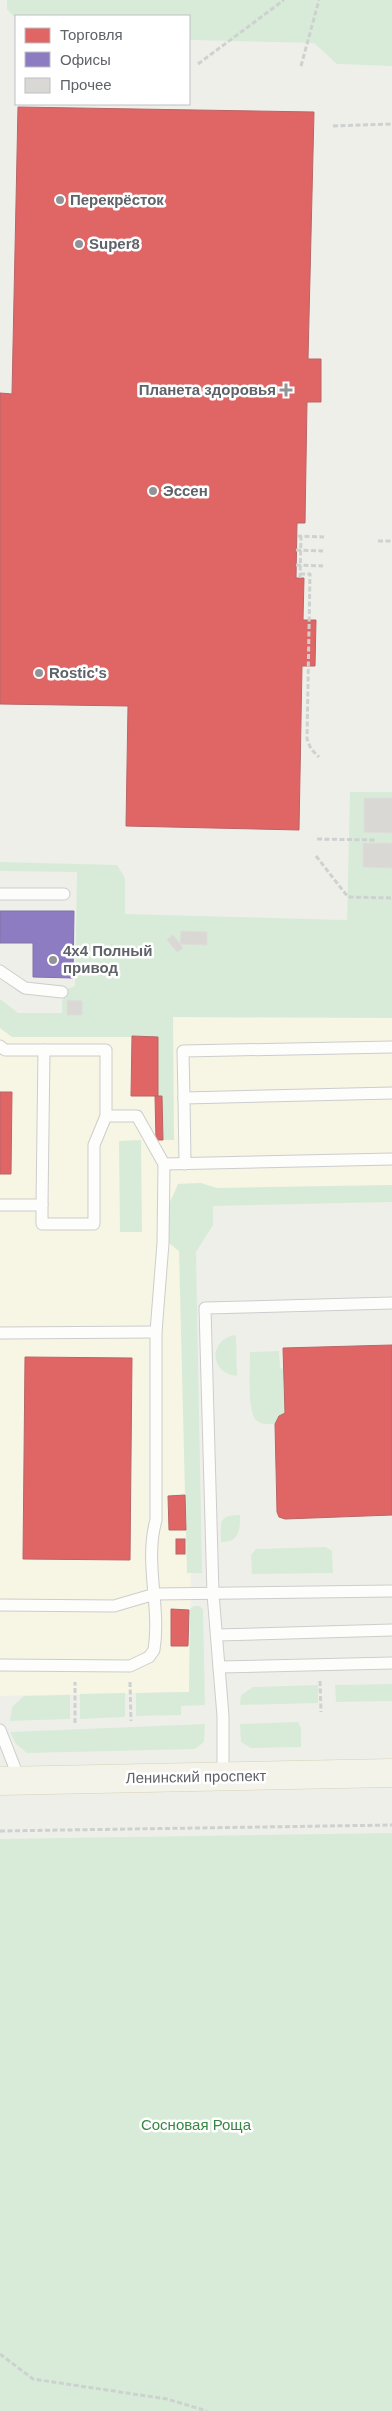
<svg xmlns="http://www.w3.org/2000/svg" width="392" height="2411" font-family="Arial,sans-serif">
<rect width="100%" height="100%" fill="#efefea"/>
<!-- commercial -->
<polygon fill="#f7f5e4" points="0,1006 16,1016 392,1018 392,1196 183,1201 191,1560 189,1692 0,1696"/>
<!-- green -->
<g fill="#d8ebd8">
<polygon points="7,0 392,0 392,66 337,64 314,43 189,40 189,16 16,16 16,19 7,9"/>
<polygon points="350,792 392,792 392,1018 173,1017 174,1140 163,1140 162,1096 155,1096 158,1095 158,1037 12,1037 0,1028 0,999 18,1013 62,1013 62,1002 67,989 75,986 77,872 0,871 0,862 117,865 125,878 125,914 347,920"/>
<polygon points="141,1140 142,1232 120,1232 119,1141"/>
<polygon points="201,1183 217,1188 392,1185 392,1202 213,1206 213,1225 196,1252 202,1573 187,1573 179,1251 169,1243 169,1204 178,1184"/>
<path d="M236,1335l1,41c-28,-2 -29,-38 -1,-41z"/>
<path d="M279,1351l1,17 4,1 1,44 -6,3 -4,8c-6,0 -14,1 -19,-4 -9,-9 -6,-54 -6,-68z"/>
<path d="M240,1515c0,15 0,27 -19,27 0,-19 -4,-27 19,-27z"/>
<polygon points="326,1547 332,1551 333,1573 252,1574 251,1555 256,1549"/>
<polygon points="194,1606 199,1606 203,1609 205,1705 181,1706 181,1715 136,1716 136,1693 189,1692 190,1609"/>
<polygon points="392,1684 392,1701 336,1702 335,1685"/>
<polygon points="318,1685 318,1703 240,1705 241,1695 253,1687"/>
<polygon points="125,1693 125,1717 80,1719 80,1694"/>
<polygon points="70,1695 70,1719 10,1721 12,1707 24,1696"/>
<polygon points="298,1722 301,1728 301,1747 251,1748 241,1742 240,1724"/>
<polygon points="205,1724 204,1742 195,1749 27,1753 16,1744 10,1732"/>
<polygon points="392,1833 392,2411 0,2411 0,1839"/>
</g>
<!-- shops -->
<g fill="#e06666" stroke="#b96567">
<polygon points="18,107 314,112 308,359 321,359 321,402 307,402 305,523 297,523 296,578 304,578 303,620 316,620 315,666 302,666 299,830 126,826 128,706 0,704 0,393 12,394"/>
<polygon points="132,1036 158,1037 158,1096 131,1096"/>
<polygon points="0,1092 12,1092 11,1174 0,1174"/>
<polygon points="155,1096 162,1096 163,1140 156,1140"/>
<polygon points="392,1345 392,1515 285,1519 279,1517 277,1512 275,1424 279,1416 285,1413 283,1348"/>
<polygon points="25,1357 132,1358 130,1560 23,1559"/>
<polygon points="185,1495 186,1530 169,1530 168,1496"/>
<rect x="176" y="1539" width="9" height="15"/>
<polygon points="171,1609 189,1610 188,1646 171,1646"/>
</g>
<!-- offices -->
<polygon fill="#8e7cc3" stroke="#8074a8" points="0,911 74,911 73,978 33,977 33,943 0,943"/>
<!-- building -->
<g fill="#d9d8d5" stroke="#deddd9">
<polygon points="364,798 392,798 392,833 364,832"/>
<polygon points="363,843 392,843 392,868 363,867"/>
<polygon points="181,931 207,932 207,945 180,944"/>
<polygon points="173,935 183,948 177,952 167,940"/>
<polygon points="67,1000 82,1001 82,1015 67,1015"/>
</g>
<g fill="none" stroke-linecap="round" stroke-linejoin="round">
<!-- service casing -->
<g stroke="#cccdcc" stroke-width="13">
<g id="service">
<polyline points="0,894 64,894"/>
<polyline points="0,971 25,988 62,992"/>
<polyline points="0,1046 5,1050 44,1050 42,1205 0,1205"/>
<polyline points="184,1098 183,1051 392,1047"/>
<polyline points="164,1164 392,1159"/>
<polyline points="185,1164 184,1098 392,1093"/>
<polyline points="42,1205 42,1224 94,1224 94,1145 106,1116 106,1050 44,1050"/>
<polyline points="0,1333 156,1332"/>
<polyline points="0,1605 114,1606 155,1594 392,1591"/>
<polyline points="217,1635 392,1630"/>
<path d="M0,1665l130,1 19,-9 5,-7c7,-44 -10,-87 2,-130v-188l7,-89 1,-79 -27,-48h-31"/>
<polyline points="219,1667 392,1663"/>
<polyline points="0,1730 20,1781"/>
<polyline points="223,1777 223,1716 213,1594 205,1308 392,1303"/>
</g>
</g>
<!-- primary casing -->
<g stroke="#d6d1b8" stroke-width="29">
<polyline id="primary" points="0,1781 392,1773"/>
</g>
<!-- path -->
<g stroke="#cdd1cf" stroke-width="3" stroke-dasharray="5 2.5" stroke-linecap="butt">
<polyline points="198,64 284,0"/>
<polyline points="301,66 319,0"/>
<polyline points="333,126 392,124"/>
<polyline points="297,536 324,537"/>
<polyline points="378,541 392,541"/>
<polyline points="296,550 323,551"/>
<polyline points="296,565 323,566"/>
<polyline points="300,574 310,574 307,739 311,749 319,757"/>
<polyline points="300,578 301,536"/>
<polyline points="317,839 375,840"/>
<polyline points="316,856 348,897 392,898"/>
<polyline points="320,1681 321,1712"/>
<polyline points="130,1682 131,1721"/>
<polyline points="75,1723 75,1682"/>
<polyline points="0,1831 392,1825"/>
<polyline points="0,2354 33,2379 167,2399 207,2411"/>
</g>
<!-- service -->
<use href="#service" stroke="#fdfdfc" stroke-width="11"/>
<!-- primary -->
<use href="#primary" stroke="#f3f3ea" stroke-width="28"/>
</g>
<!-- markers -->
<g fill="#919396" stroke="#fff" stroke-width="2">
<circle cx="60" cy="200" r="5"/>
<circle cx="79" cy="244" r="5"/>
<path d="M283.5 382.5h5v5h5v5h-5v5h-5v-5h-5v-5h5z"/>
<circle cx="153" cy="491" r="5"/>
<circle cx="39" cy="673" r="5"/>
<circle cx="53" cy="960" r="5"/>
</g>
<g text-anchor="middle" stroke-width="5" stroke-linejoin="round" paint-order="stroke">
<!-- poi labels -->
<g font-size="15" font-weight="bold" fill="#5f6268" stroke="#fff" text-anchor="start">
<text x="70" y="205">Перекрёсток</text>
<text x="89" y="249">Super8</text>
<text x="276" y="395" text-anchor="end">Планета здоровья</text>
<text x="163" y="496">Эссен</text>
<text x="49" y="678">Rostic's</text>
<text x="63" y="956">4x4 Полный<tspan x="63" dy="17">привод</tspan></text>
</g>
<!-- street labels -->
<g font-size="15" fill="#5f6268" stroke="#fff">
<text transform="translate(196 1777) rotate(-1)" y="5">Ленинский проспект</text>
</g>
<!-- park labels -->
<g font-size="15" fill="#388644" stroke="#fff">
<text x="196" y="2130">Сосновая Роща</text>
</g>
</g>
<!-- legend -->
<rect x="15" y="15" width="175" height="90" fill="#ffffff" stroke="#bfc0c3"/>
<rect x="25" y="28" width="25" height="15" fill="#e06666" stroke="#bfc0c3"/>
<text x="60" y="40" font-size="15" fill="#5f6268">Торговля</text>
<rect x="25" y="52" width="25" height="15" fill="#8e7cc3" stroke="#bfc0c3"/>
<text x="60" y="65" font-size="15" fill="#5f6268">Офисы</text>
<rect x="25" y="78" width="25" height="15" fill="#d9d8d5" stroke="#bfc0c3"/>
<text x="60" y="90" font-size="15" fill="#5f6268">Прочее</text>
</svg>
